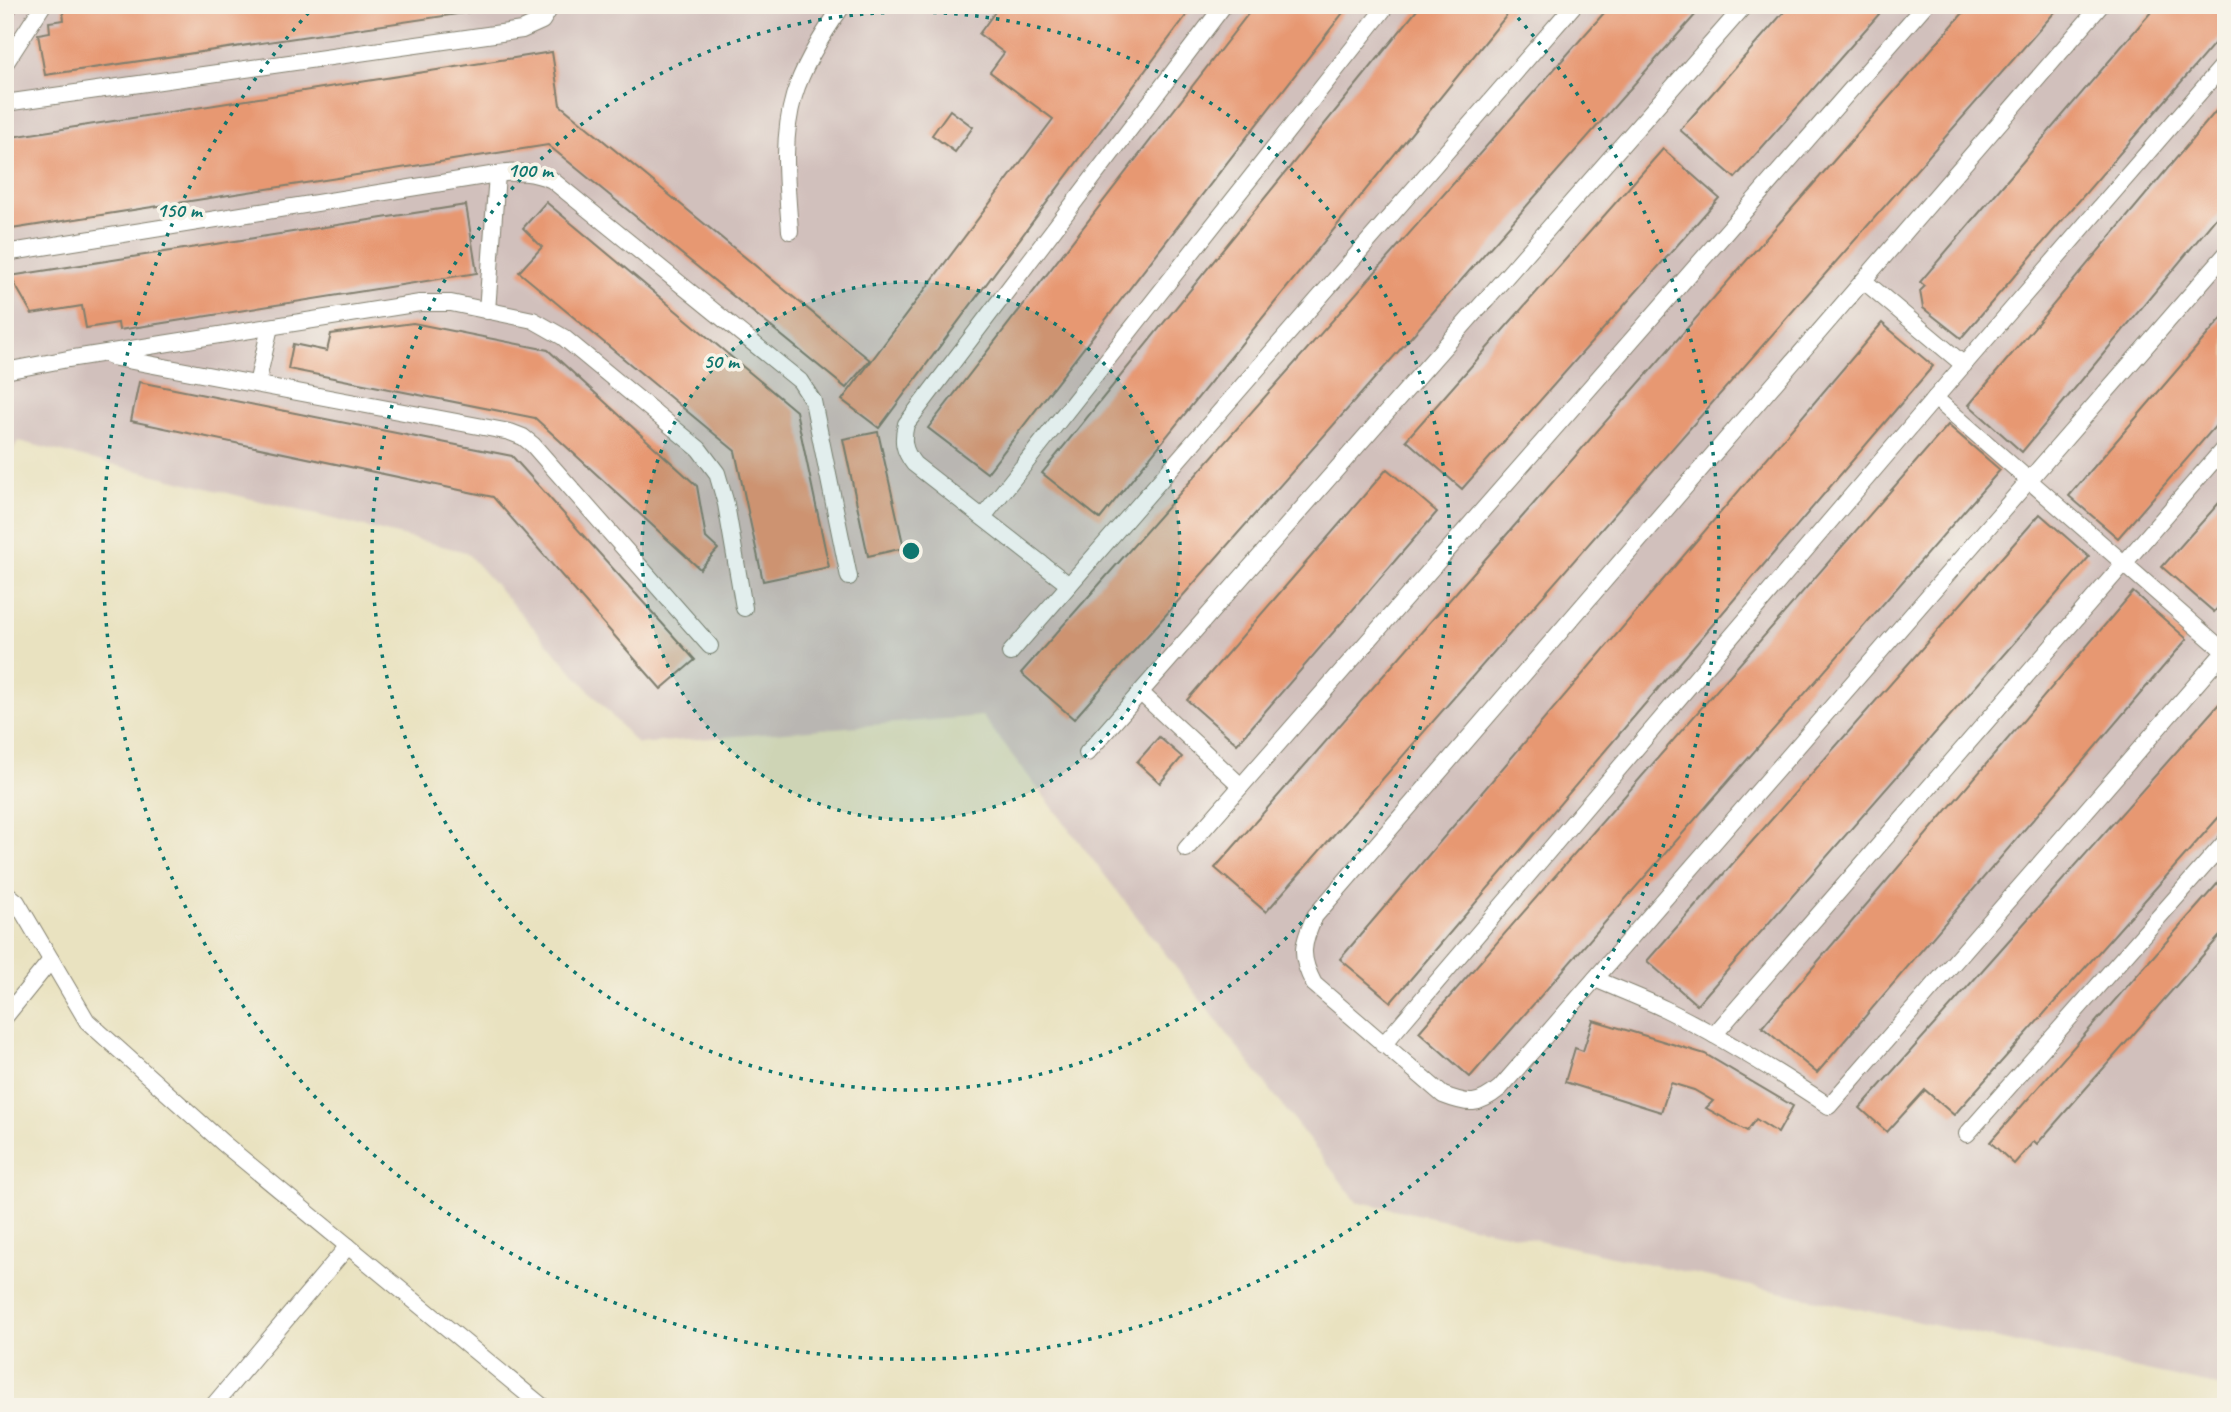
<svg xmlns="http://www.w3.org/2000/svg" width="2231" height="1412" font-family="Caveat,sans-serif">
<rect width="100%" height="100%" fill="#f7f3e8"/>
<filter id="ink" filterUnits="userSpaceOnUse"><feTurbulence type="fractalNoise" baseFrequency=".0143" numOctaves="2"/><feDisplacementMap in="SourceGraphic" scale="14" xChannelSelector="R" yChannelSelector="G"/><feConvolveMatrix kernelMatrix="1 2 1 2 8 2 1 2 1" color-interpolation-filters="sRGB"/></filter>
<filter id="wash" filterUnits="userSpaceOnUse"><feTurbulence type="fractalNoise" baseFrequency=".00686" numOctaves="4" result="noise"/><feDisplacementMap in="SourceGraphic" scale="28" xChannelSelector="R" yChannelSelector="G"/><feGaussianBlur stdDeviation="1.57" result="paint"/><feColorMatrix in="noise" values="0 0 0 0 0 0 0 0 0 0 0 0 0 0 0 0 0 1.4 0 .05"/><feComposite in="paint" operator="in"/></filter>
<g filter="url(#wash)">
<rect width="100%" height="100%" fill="#e9e2c0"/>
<!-- industrial -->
<polygon fill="#d1c0bc" points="5,5 2226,5 2226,1388 1356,1201 982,716 637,744 466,552 18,441 5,463"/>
<g id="blocks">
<!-- building -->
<g fill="#e79872">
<polygon points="5,5 20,5 5,26"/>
<polygon points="62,5 505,5 505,7 45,75 38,34 50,32 49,22 64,20"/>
<polygon points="1000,5 1194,5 879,428 842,400 1053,119 990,72 1004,53 979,34"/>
<polygon points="1255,5 1349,5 987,473 928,428"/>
<polygon points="1421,5 1515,5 1100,519 1042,473"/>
<polygon points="1611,5 1704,5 1074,719 1021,673"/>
<polygon points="1790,5 1887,5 1735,178 1680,130"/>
<polygon points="1970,5 2061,5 1266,912 1215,868"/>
<polygon points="2157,5 2226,5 2226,30 1961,338 1923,308 1920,291 1925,286 1920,282"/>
<polygon points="552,52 560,105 870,360 846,388 548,145 5,230 5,138"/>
<polygon points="2226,99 2226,206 2022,452 1969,405"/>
<polygon points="950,110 973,127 955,152 932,135"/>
<polygon points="1663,149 1719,198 1462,489 1406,440"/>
<polygon points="546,202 796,411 829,567 763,581 735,451 519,272 542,247 523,228"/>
<polygon points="466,205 477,273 119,330 118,323 86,328 82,306 32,314 10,276"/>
<polygon points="2226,313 2226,414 2118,538 2069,496"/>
<polygon points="413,323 548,350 697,486 706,538 718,549 700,569 535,418 288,369 293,344 327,351 331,334"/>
<polygon points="1882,323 1933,366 1391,1002 1340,959"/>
<polygon points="139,382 512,456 695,660 661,689 493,497 131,421"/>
<polygon points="1948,425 2000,470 1470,1077 1419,1032"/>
<polygon points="878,432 904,548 868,556 843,439"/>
<polygon points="1387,469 1437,512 1237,744 1187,700"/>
<polygon points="2226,495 2226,599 2214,612 2162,567"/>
<polygon points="2040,514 2089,557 1697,1005 1647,961"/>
<polygon points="2133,592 2187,639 1817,1073 1762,1027"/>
<polygon points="2226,696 2226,809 1954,1115 1925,1090 1887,1132 1860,1108"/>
<polygon points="1159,737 1182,757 1160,783 1137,762"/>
<polygon points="2226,874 2226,929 2037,1144 2034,1141 2014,1164 1990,1142"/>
<polygon points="1593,1020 1705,1054 1793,1106 1778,1133 1756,1119 1747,1131 1706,1108 1713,1101 1694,1090 1671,1083 1661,1112 1565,1082 1575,1048 1583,1051"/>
</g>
</g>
</g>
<g filter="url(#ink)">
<use href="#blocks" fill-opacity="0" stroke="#827f6e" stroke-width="2"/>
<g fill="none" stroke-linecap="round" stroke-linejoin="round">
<!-- lane casing -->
<g stroke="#827f6e" stroke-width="18">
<g id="lane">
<path d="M2101,5l-786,911c-13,28 -16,40 -1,68l129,111c26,10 35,11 57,-7l726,-834"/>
<polyline points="5,64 43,5"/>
<polyline points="5,103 522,30 542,21 552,5"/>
<path d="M790,231c-3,-44 -9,-91 4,-135 9,-31 30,-64 49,-91"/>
<path d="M5,253l492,-79c21,-3 36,-2 55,6l248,201 13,20 36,176"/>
<polyline points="1864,281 1964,365"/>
<polyline points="487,311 497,174"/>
<polyline points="111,357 510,432 523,437 533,445 710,646"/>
<polyline points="5,371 68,359 420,303 451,303 533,320 563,337 699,449 717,473 726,504 744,608"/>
<polyline points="257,384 270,327"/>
<polyline points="1935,398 2225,652"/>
<polyline points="983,517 1387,5"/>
<path d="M1069,585l-155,-121c-11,-14 -12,-24 -8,-40l318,-419"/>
<polyline points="1010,653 1574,5"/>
<polyline points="1141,693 1241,786"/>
<polyline points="1087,753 1745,5"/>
<polyline points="1186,849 1925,5"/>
<polyline points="5,892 17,902 87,1021 223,1143 543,1407"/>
<path d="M1595,979c23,10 47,19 70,30 57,28 111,62 164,97l397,-456"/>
<polyline points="5,1017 51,960"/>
<polyline points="1714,1035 2226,446"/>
<polyline points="1383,1045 1935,398 2226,62"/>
<polyline points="1967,1134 2226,841"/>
<polyline points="212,1407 348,1246"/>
</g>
</g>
<!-- lane -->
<use href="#lane" stroke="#fff" stroke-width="16"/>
</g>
</g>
<!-- distance rings -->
<circle cx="911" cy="551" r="269" fill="#0f766e" fill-opacity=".12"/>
<g fill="none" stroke="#0f766e" stroke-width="3.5" stroke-dasharray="3.5 7">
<circle cx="911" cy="551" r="269"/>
<circle cx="911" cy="551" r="539"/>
<path d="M1511 10A808 808 0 1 1 311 10"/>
</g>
<circle cx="911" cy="551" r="10" fill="#0f766e" stroke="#f7f3e8" stroke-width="3.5"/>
<g font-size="21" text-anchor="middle" font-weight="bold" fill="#0f766e" stroke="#f7f3e8" stroke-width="7" stroke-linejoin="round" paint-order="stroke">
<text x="530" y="177">100 m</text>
<text x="179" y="217">150 m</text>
<text x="721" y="368">50 m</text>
</g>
<!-- margin -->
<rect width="2231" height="1412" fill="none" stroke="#f7f3e8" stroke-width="28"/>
</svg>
